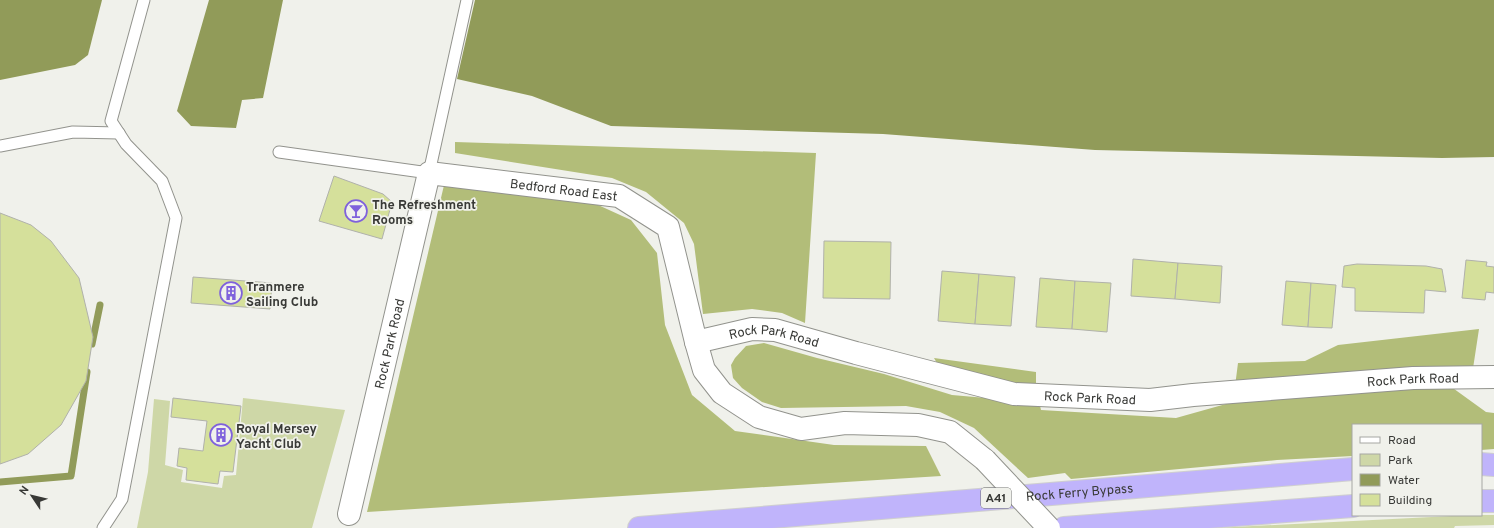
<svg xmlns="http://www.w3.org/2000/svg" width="1494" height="528" font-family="Overpass,sans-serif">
<rect width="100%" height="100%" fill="#f0f1eb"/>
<!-- green -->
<g fill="#ced7a7">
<polygon points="243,398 345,410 312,528 137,528 148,472 154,399 170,401 165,465 183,470 181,482 222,488 224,476 236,475"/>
<polygon points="1471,515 1494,515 1494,525 1455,526 1454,528 1215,528"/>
</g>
<!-- forest -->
<g fill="#b2bd79">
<polygon points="455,142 816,153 805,323 782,313 752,309 703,314 694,244 684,223 646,192 612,178 455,153"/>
<polygon points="445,181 585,199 631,220 657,253 665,325 692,395 735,431 834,445 926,446 941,476 367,512"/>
<polygon points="1479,329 1472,375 1450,386 1486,412 1494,413 1494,449 1481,450 1481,425 1353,425 1353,456 1277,460 1071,479 1065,473 1028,478 974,428 940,412 906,406 781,408 762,402 742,388 733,378 731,365 735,358 746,346 764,343 817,358 884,374 952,395 986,398 945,377 934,358 1036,372 1036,388 1041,410 1176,418 1233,402 1238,363 1305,361 1338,345"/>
</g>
<!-- water -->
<g fill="#919b59">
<polygon points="0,0 102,0 88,55 75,65 0,80"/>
<polygon points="209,0 283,0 263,98 242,100 236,128 191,126 177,111"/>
<polygon points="475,0 1494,0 1494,157 1442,158 1095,150 883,134 611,126 532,96 457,79"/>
</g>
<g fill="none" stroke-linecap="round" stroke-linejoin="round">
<!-- stream -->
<g stroke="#919b59" stroke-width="7">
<polyline points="92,344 100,305"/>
<polyline points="0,482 71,476 87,372"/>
</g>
</g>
<!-- building -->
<g fill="#d5e09b" stroke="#b0b1ab">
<polygon points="334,176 383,194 392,202 382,239 319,221"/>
<polygon points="0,213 31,225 51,241 79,278 93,337 86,381 61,425 28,454 0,464"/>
<polygon points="824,241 891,242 890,299 823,298"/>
<polygon points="1133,259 1178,263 1175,299 1131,296"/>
<polygon points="1466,260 1487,262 1486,266 1494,267 1494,293 1486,292 1485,300 1462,298"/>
<polygon points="1178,263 1222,266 1220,303 1175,299"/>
<polygon points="1357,264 1426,266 1442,269 1446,292 1425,290 1424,313 1355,311 1355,288 1342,287 1344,266"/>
<polygon points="942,271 979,274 975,324 938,321"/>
<polygon points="979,274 1015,277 1011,326 975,324"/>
<polygon points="193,277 272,283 270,309 191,303"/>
<polygon points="1040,278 1075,281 1072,329 1036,327"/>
<polygon points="1075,281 1111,283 1107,332 1072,329"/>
<polygon points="1286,281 1311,283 1308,327 1282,325"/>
<polygon points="1311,283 1336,285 1332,328 1308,327"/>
<polygon points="173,398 241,406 233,472 220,471 218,484 186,480 187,468 177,466 179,448 203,451 207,421 171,417"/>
</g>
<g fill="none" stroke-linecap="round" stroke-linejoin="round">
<!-- service casing -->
<g stroke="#92938d" stroke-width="13">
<g id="service">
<polyline points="0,146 73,132 119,133"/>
<polyline points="279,152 429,173 467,0"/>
<polyline points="103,528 122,499 176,218 162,181 126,144 111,121 144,0"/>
</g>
</g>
<!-- minor casing -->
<g stroke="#92938d" stroke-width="24">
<g id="minor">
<path id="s1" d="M696,342l56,-13 23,1 81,23 158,41 136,6 43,-5 220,-17 81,-1"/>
<path id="s2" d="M349,514l80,-341 190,23 49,31 28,115 8,28 18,23 37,24 42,12 44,-6 73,2 32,7 35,28"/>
</g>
</g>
<!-- trunk casing -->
<g stroke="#cfcfcf" stroke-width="24">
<g id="trunk">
<polyline points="1481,464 1494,465"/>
<polyline points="1481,501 1494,501"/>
<path id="s3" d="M639,528l714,-59"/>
<polyline points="1064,528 1353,506"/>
</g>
</g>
<!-- service -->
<use href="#service" stroke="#fff" stroke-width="11"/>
<!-- minor -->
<use href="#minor" stroke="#fff" stroke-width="22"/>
<!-- trunk -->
<use href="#trunk" stroke="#c0b4fb" stroke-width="22"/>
<!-- minor-bridge casing -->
<g stroke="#92938d" stroke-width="24" stroke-linecap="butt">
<polyline id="minor-bridge" points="985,460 1049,528"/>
</g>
<!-- minor-bridge -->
<use href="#minor-bridge" stroke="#fff" stroke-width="22"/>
</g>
<!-- icons -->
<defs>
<g id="bar-ring" transform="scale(1.15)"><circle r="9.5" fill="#f0f1eb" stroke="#7f61dc" stroke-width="1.5"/><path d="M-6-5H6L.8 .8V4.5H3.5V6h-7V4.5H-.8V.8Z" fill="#7f61dc"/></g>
<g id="building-ring" transform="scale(1.15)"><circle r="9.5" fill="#f0f1eb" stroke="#7f61dc" stroke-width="1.5"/><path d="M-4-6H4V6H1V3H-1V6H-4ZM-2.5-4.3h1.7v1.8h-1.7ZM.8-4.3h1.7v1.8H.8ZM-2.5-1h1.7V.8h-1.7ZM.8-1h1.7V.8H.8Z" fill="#7f61dc"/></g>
</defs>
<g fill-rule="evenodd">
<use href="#bar-ring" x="356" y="211"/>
<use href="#building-ring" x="231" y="293"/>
<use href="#building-ring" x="221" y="435"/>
</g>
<g text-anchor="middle" stroke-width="3.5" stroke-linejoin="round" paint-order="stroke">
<!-- shield labels -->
<rect fill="#f0f1eb" stroke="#6f706c" stroke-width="1" x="981" y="488" width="30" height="20" rx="3"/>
<g font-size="12" font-weight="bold" fill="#383936">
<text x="996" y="502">A41</text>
</g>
<!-- street labels -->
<g font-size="13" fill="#383936" stroke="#f0f1eb">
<text dy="5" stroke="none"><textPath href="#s2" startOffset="486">Bedford Road East</textPath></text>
<text dy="5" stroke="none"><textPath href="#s1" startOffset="80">Rock Park Road</textPath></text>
<text dy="5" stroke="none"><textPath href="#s2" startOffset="175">Rock Park Road</textPath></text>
<text dy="5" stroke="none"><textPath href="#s1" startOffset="728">Rock Park Road</textPath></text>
<text dy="5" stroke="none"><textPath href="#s1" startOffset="404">Rock Park Road</textPath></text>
<text dy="5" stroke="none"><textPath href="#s3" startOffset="442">Rock Ferry Bypass</textPath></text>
</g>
<!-- poi labels -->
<g font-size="13" font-weight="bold" fill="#383936" stroke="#f0f1eb" text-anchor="start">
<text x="372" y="209">The Refreshment<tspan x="372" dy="15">Rooms</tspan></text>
<text x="246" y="291">Tranmere<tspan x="246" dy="15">Sailing Club</tspan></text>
<text x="236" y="433">Royal Mersey<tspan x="236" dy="15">Yacht Club</tspan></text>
</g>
</g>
<!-- legend -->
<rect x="1352" y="424" width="130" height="92" fill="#f0f1eb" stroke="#a6a7a3"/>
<rect x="1360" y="437" width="20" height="6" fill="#ffffff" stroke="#a6a7a3"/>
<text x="1388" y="444" font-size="12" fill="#383936">Road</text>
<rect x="1360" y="454" width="20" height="12" fill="#ced7a7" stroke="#a6a7a3"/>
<text x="1388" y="464" font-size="12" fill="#383936">Park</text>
<rect x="1360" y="474" width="20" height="12" fill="#919b59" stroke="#a6a7a3"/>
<text x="1388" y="484" font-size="12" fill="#383936">Water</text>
<rect x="1360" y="494" width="20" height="12" fill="#d5e09b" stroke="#a6a7a3"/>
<text x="1388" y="504" font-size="12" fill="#383936">Building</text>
<!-- north arrow -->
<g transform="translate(32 496) rotate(305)" stroke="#f0f1eb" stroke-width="3" paint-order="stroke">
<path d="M0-3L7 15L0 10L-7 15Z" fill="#383936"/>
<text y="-6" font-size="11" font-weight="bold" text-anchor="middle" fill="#383936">N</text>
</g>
</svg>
